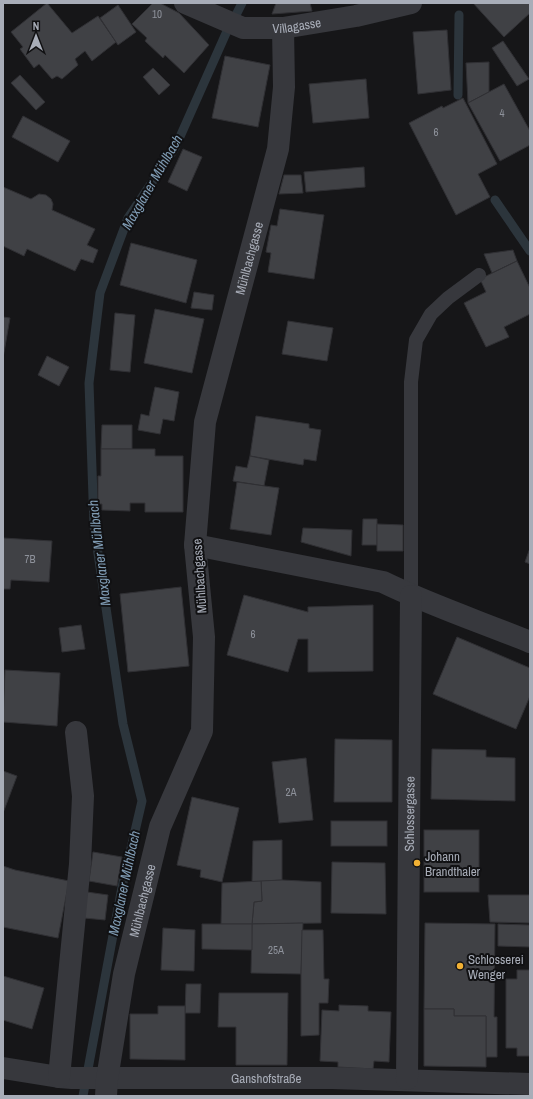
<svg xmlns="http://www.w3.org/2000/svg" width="533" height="1099" font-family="'Archivo Narrow',sans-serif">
<rect width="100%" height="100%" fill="#161618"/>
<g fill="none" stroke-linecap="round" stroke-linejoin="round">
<!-- stream -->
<g stroke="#2c353c" stroke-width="9">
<polyline points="236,15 242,3"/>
<polyline points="458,95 459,15"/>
<polyline points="495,200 530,251"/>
<polyline points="83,1096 122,887 142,801 123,724 94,526 89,383 100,293 128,218 175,148 227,31"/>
</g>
</g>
<!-- building -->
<g fill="#404145" stroke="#303034">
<polygon points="47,3 72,33 98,16 116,42 92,61 85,51 75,59 78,65 62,79 57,76 52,79 39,64 34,68 20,49 23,47 11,32"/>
<polygon points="153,3 160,3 179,13 209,45 184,73 165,55 163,58 145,41 147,38 132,24"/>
<polygon points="276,3 310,3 312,11 272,14"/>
<polygon points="473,3 530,3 530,13 504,37"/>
<polygon points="118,5 136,32 118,45 100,18"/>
<polygon points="447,30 451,90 418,94 413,32"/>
<polygon points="503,41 529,79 517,86 492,48"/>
<polygon points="225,56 270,65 258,127 212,118"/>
<polygon points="489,62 489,92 468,103 466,63"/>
<polygon points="153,68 170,85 159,95 143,77"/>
<polygon points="20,75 45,102 36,110 11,83"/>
<polygon points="366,79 369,118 313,123 309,84"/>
<polygon points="504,84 530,131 530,145 500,161 468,103"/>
<polygon points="463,98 497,164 478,174 490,197 456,215 409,123 442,106 443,108"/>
<polygon points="23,116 70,141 58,162 12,137"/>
<polygon points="183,149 202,157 187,191 168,182"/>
<polygon points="364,167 365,187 306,192 304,172"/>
<polygon points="284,175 301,175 303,193 279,194"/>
<polygon points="3,187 31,199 39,194 46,195 51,199 53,204 52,210 95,229 87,245 98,250 93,263 81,259 75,271 27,249 24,256 3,246"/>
<polygon points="280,209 324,215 314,279 268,272 271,253 266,252 271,225 277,226"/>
<polygon points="131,243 197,260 186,303 120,285"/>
<polygon points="513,250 517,261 492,273 484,254"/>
<polygon points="517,261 530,288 530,314 504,327 509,337 486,347 464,303 486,292 480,279"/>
<polygon points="194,292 214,295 212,310 191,308"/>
<polygon points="155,309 204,319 192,373 144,363"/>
<polygon points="115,313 135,315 130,372 110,370"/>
<polygon points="3,317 10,318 3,358"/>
<polygon points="288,321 333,328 327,361 282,354"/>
<polygon points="47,356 69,367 59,386 38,375"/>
<polygon points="155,387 179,392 174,421 163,419 160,434 138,430 141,414 149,416"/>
<polygon points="256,416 309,424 309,428 321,430 316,461 304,459 303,465 250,456"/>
<polygon points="102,425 132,425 132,449 101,449"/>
<polygon points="101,449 155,449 155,456 183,456 183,512 145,512 145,503 130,503 130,511 102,510 102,504 98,504 98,476 101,476"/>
<polygon points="250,456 269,460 264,486 233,481 236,466 247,468"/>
<polygon points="237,482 279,488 271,535 230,529"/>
<polygon points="363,519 377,519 377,545 362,545"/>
<polygon points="377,524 403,525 403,551 377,551"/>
<polygon points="303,528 352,530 351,556 301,542"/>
<polygon points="3,538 52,541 49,582 11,580 10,589 3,589"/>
<polygon points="530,548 530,564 525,562"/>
<polygon points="181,587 189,666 128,672 120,594"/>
<polygon points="244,595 308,612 308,607 373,605 373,671 308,672 308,639 298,639 288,672 227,655"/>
<polygon points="81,625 85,649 62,652 59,628"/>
<polygon points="457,637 530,668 530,696 516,729 433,694"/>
<polygon points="5,670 60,673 57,726 3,722"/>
<polygon points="335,739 392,740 392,802 334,802"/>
<polygon points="432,749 486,750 486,757 515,758 515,801 431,799"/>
<polygon points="306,758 313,820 279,823 272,762"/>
<polygon points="3,771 17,776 3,813"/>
<polygon points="192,797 239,808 222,882 200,877 201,870 177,865"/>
<rect x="331" y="821" width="56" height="25"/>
<rect x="424" y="830" width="55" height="62"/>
<polygon points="282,840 282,880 252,882 253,841"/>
<polygon points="93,852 122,857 117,886 89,881"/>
<polygon points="332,862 385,863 386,914 331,913"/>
<polygon points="3,866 15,870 69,881 58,938 3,927"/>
<polygon points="282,880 321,882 321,923 252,924 254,902 262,901 261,881"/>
<polygon points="261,881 262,901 254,902 252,924 221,924 222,883"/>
<polygon points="87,892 108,895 105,920 84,918"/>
<polygon points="488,895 530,895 530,923 490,922"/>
<polygon points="303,923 301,974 251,973 252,924"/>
<polygon points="425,923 495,924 494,1017 497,1017 497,1057 486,1057 486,1016 454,1016 454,1009 424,1009"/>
<polygon points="202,924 252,924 252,950 202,949"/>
<polygon points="498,924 530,925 530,947 498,946"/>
<polygon points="163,928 195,930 194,971 161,970"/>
<polygon points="302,930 323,930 324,979 329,979 328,1003 319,1003 319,1035 301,1036 301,974"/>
<polygon points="517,970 530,970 530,1056 517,1056 517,1048 506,1048 506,979 517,979"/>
<polygon points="3,976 44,988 32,1029 3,1020"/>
<polygon points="186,984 201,984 200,1013 185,1013"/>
<polygon points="219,993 288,993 287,1065 236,1065 236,1027 218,1027"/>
<polygon points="339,1005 368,1006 368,1011 391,1012 389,1062 374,1061 373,1069 338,1067 338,1062 320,1061 322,1010 339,1011"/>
<polygon points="158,1006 185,1006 185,1060 130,1059 130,1014 158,1014"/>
<polygon points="424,1009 454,1009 454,1016 486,1016 486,1067 424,1066"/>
</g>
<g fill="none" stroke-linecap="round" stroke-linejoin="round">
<!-- lane -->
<polyline stroke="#37383d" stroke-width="14" points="411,596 411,382 416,340 431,314 448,298 479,275"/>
<!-- street -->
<g stroke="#37383d" stroke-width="22">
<path id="s1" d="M185,3l58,25h40l73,-12 55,-13"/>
<path d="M195,545l188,37c47,23 98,40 147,60"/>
<path id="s2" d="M3,1068l56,9 13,1h260l198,6"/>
<polyline points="59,1077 80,864 83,796 76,732"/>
<path id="s3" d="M407,1079l4,-483"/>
<path id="s4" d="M106,1096l1,-17 17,-105 36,-147 42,-96 2,-94 -9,-92 10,-123 73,-273 6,-62 -1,-59"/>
</g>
</g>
<!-- markers -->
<g fill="#f2b134" stroke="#111113" stroke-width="1.5">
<circle cx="417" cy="863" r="4"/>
<circle cx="460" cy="966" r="4"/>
</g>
<g text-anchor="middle" stroke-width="4" stroke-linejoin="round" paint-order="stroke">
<!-- number labels -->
<g font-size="11" fill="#8e929b">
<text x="157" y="18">10</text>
<text x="502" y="117">4</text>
<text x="436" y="136">6</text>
<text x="30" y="563">7B</text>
<text x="253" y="638">6</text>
<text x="291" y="796">2A</text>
<text x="276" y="954">25A</text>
</g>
<!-- street labels -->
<g font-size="13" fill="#a8adb8" stroke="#111113">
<text dy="5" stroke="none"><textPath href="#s1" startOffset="117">Villagasse</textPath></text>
<text dy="5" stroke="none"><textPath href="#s4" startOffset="859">Mühlbachgasse</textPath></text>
<text transform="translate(199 576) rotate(-94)" y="5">Mühlbachgasse</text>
<text dy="5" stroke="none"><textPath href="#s3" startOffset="265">Schlossergasse</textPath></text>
<text dy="5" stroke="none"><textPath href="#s4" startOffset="199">Mühlbachgasse</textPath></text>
<text dy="5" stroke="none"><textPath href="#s2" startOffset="264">Ganshofstraße</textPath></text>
</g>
<!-- poi labels -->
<g font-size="13" fill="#a8adb8" stroke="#111113" text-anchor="start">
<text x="425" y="861">Johann<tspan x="425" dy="15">Brandthaler</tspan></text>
<text x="468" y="964">Schlosserei<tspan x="468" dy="15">Wenger</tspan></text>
</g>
<!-- water labels -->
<g font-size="14" font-style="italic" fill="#7f9bb3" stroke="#111113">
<text transform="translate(152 182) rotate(-60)" y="5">Maxglaner Mühlbach</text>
<text transform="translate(99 553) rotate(-97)" y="5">Maxglaner Mühlbach</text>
<text transform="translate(124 883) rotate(-78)" y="5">Maxglaner Mühlbach</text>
</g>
</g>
<!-- border -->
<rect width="533" height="1099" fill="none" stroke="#a8adb8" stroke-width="8"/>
<!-- north arrow -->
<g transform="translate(36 36)" stroke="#111113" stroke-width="3" paint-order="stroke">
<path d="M0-3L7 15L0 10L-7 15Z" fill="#a8adb8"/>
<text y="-6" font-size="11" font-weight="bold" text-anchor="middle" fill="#a8adb8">N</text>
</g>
</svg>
